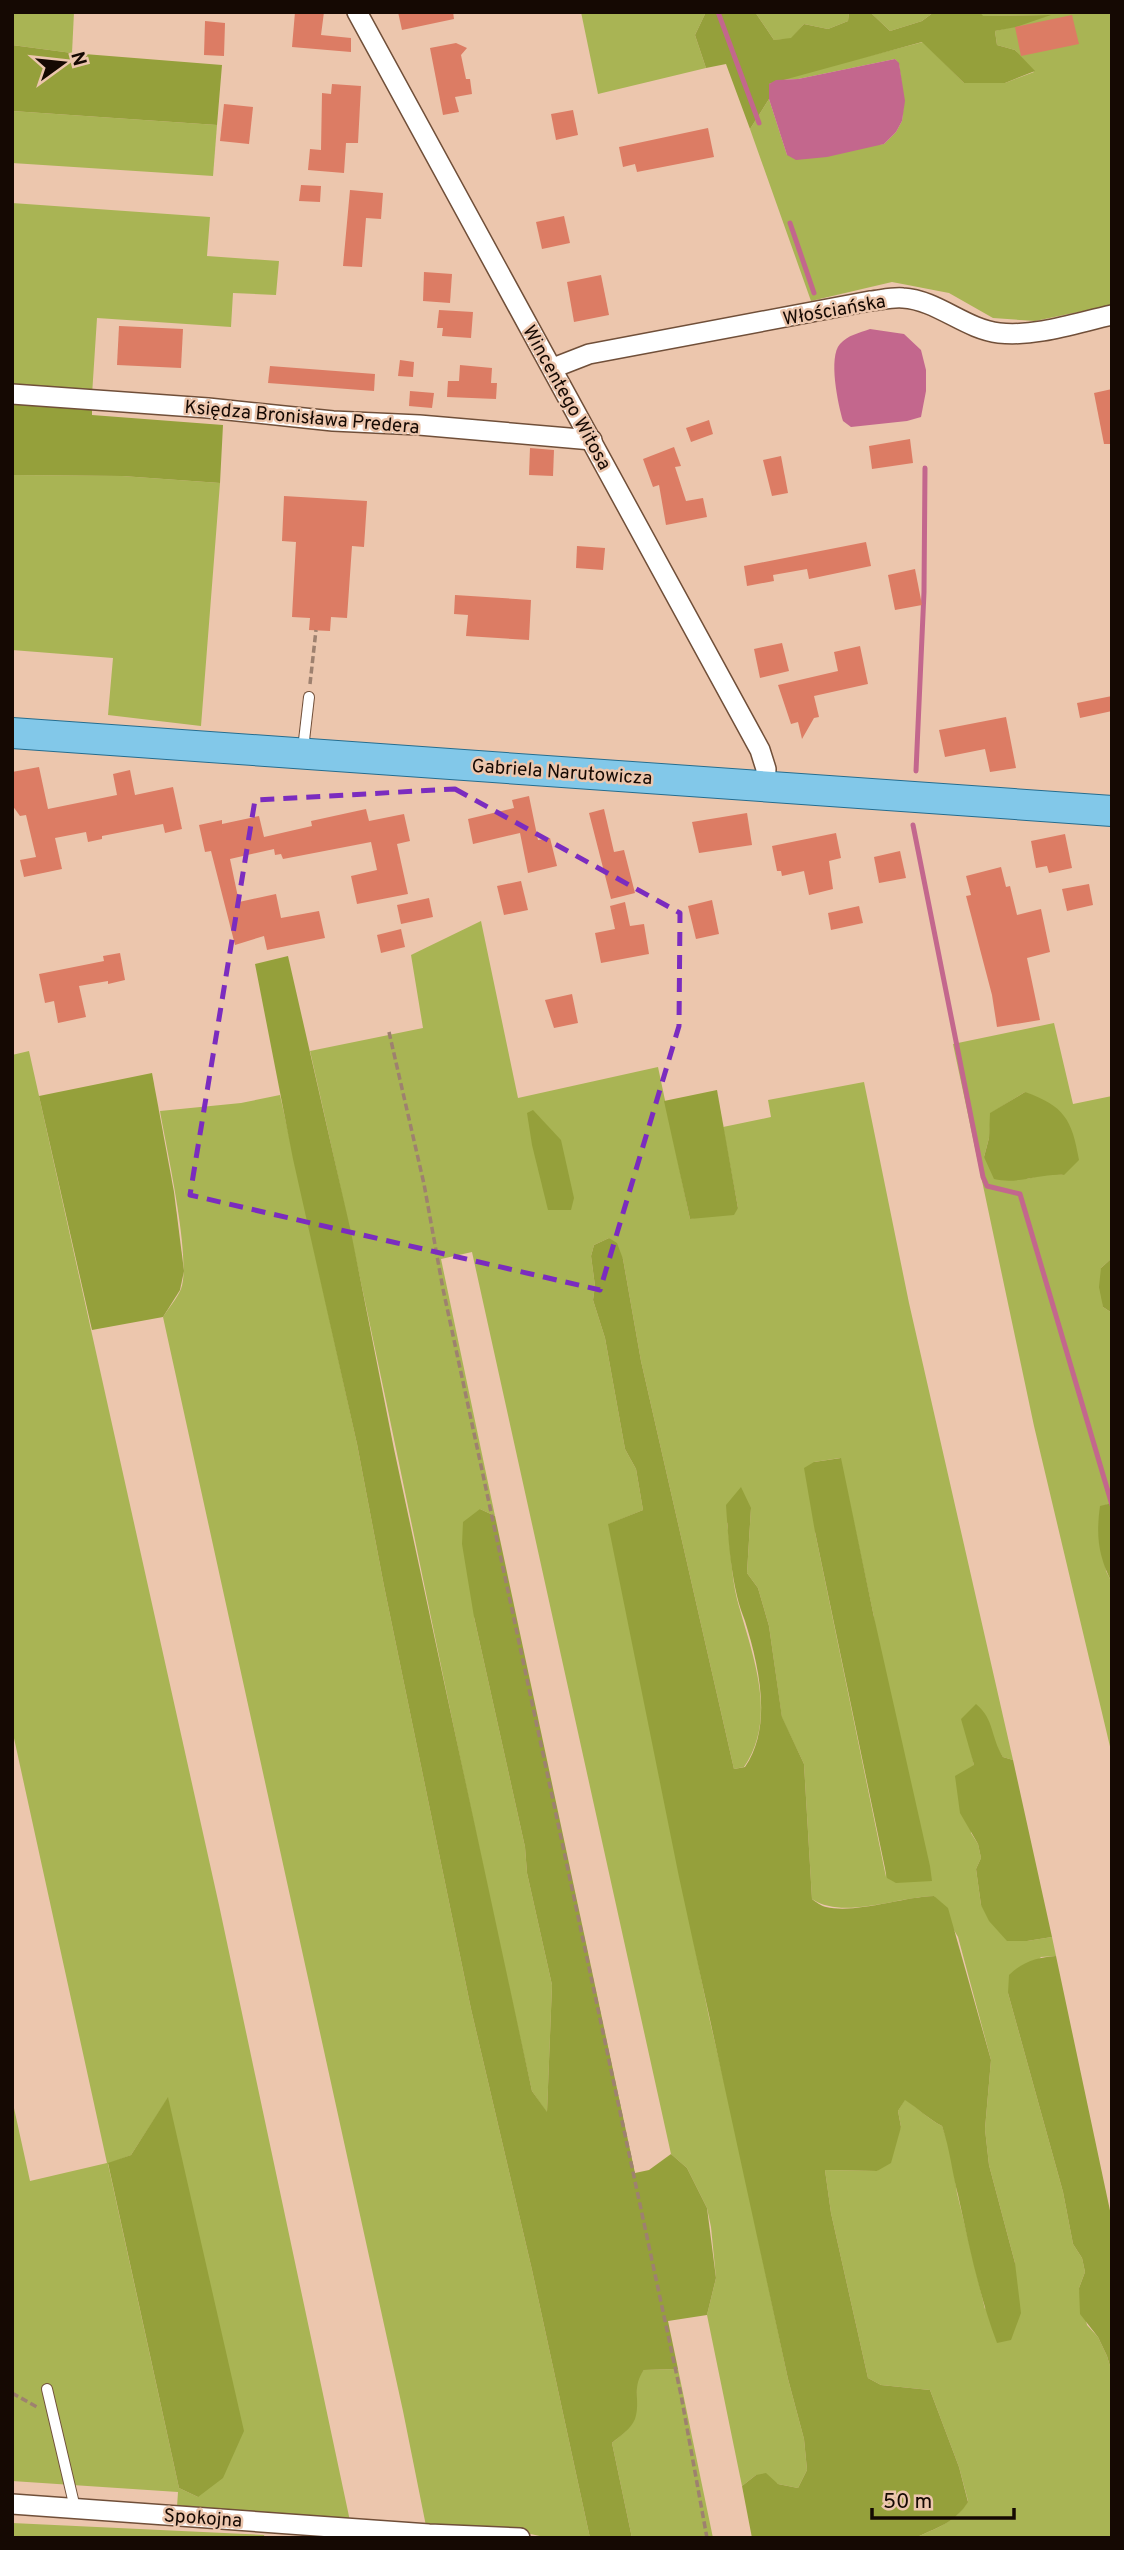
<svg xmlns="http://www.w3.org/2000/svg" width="1124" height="2550" font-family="Overpass,sans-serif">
<rect width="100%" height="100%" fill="#ecc6ad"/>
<!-- green -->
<g fill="#a9b454" fill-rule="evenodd">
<polygon points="12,12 74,12 72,53 12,45"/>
<polygon points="581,12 710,12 705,14 695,35 706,68 598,94"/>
<polygon points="755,12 849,12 848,21 828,29 804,24 791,39 774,40"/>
<polygon points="870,12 934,12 922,21 890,31"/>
<polygon points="980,12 1112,12 1112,305 1035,321 993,318 949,293 892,282 811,301 750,129 769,99 787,155 884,144 896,132 902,121 904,102 899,64 895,59 798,79 776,80 923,42 964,83 1005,83 1034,72 1015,50 997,45 995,31 1016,26 1049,15 982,16"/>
<polygon points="12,111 217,125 213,176 12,163"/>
<polygon points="12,203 210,217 207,256 279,261 276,295 233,293 231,327 97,318 92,395 12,390"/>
<polygon points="12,475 122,476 220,483 201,726 108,715 113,658 12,650"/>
<path d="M481,921l37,177 140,-31 32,152 48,-11 -15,-81 48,-10 -3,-17 96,-18 45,221 104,457 -10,-3 -8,-12 -25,2 4,18 -3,68 7,11 3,14 -5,11 5,36 46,36 25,-4 4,19 -15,1 -33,36 55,199 10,52 9,14 3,14 -6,16 8,37 11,12 9,19 5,17v165h-197c21,-10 40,-15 53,-37l-9,-34 -29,-77 -49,-5 -13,-7 -37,-165 -6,-43 52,1 24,-44 -3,-16 7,-12c13,9 23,20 37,27l8,22 7,45 28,116 30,-46 -26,-98 -4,-36 6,-69 -33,-123 -24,-41c-37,1 -91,24 -122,3l-8,-135 -22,-46 -13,-92 -11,-38 -11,-15 4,-65 -24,15c4,26 4,51 10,76 14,53 42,117 7,168l-10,2 -93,-408 -18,-102 -14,-21 -15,7 -3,11 4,30 -2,14 12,38 20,111 11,20 7,41 -34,14 100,493 24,103 55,259 16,60 3,31 -9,18 -20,-4 -22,-9 -14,11 -35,-171 9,-37 -5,-51 -4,-19 -20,-40 -16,-14 -199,-902 -31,7 54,257 -15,-7 -6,108 51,230 2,26 25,112 -5,128 -15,-22c-78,-346 -143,-694 -222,-1040l113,-23 -12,-73zM840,1458l34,159 12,260 -71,-345 -1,-70z"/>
<path d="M1054,1023l19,81 39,-8v162l-11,10 2,39 9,6v190l-12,4 6,64 6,12v172l-78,-329 -81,-382zM1025,1092l39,83 -15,-2 -22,6 -43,-22 5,-19 2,-25z"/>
<path d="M29,1051l190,854 131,616 -173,-14 1,-15 -166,-11v-382l18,82 77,-18 -95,-434v-674zM168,2098l30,399 -19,-9 -71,-324 23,-9z"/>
<path d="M280,1095l77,349 27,142 87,423 61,261 58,268h-41l-37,-8 -86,-4 -23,-115 -240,-1094c6,-9 14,-19 18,-28 11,-29 -15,-142 -21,-178l81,-8z"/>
<polygon points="678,2369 713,2538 632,2538 612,2443 626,2431 637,2400 636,2380 644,2370"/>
<polygon points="12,2523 264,2535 265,2538 12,2538"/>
</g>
<!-- forest -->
<g fill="#95a03b">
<polygon points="710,12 755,12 774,40 791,38 804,24 828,29 848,21 849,12 870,12 890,31 922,21 934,12 980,12 983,16 1051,15 1016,27 995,31 997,45 1015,50 1035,71 1005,83 964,83 922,42 769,84 769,99 750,129 726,64 706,68 695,35 705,14"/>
<polygon points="12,45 72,53 222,65 217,125 12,111"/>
<polygon points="12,404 92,409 92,415 223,425 220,483 122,476 12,475"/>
<path d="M288,956l63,276 43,217 138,642 15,21 5,-127 -25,-112 -2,-26 -51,-230 -12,-73 1,-22 17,-13 15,7 140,657 14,-3 22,-16 16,14 20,40 9,70 -9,37 -39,6 10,48 -34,1c-13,18 -3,30 -9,49 -4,10 -15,17 -23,24l20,95h-42l-58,-268 -61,-261 -87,-423 -27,-142 -64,-285 -38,-195z"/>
<polygon points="152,1073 174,1192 184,1271 180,1290 163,1317 92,1330 39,1096"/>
<polygon points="717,1090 738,1208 734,1215 690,1219 664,1101"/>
<path d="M1025,1092c39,14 47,27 54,68l-15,15c-24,-2 -46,10 -70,4l-10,-22 5,-19 1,-25z"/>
<polygon points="533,1110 561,1140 574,1198 571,1210 548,1210 532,1145 527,1113"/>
<path d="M609,1238l8,5 6,16 18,102 93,408 11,-2c28,-41 14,-101 0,-146 -3,-8 -6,-16 -8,-25 -7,-30 -9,-61 -11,-91l15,-18 10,21 -4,65 11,15 11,38 13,91 22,47 8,135c4,3 9,7 14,8 29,7 76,-10 108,-11l14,12 43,152 -6,69 4,36 26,98 6,50 -10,27 -14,3c-18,-48 -28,-98 -39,-148 -6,-23 -8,-46 -16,-69 -14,-7 -24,-18 -37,-26l-7,11 3,16 -10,36 -14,8 -52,-1 6,43 37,165 13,7 49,5 29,77 9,35c-13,21 -32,26 -53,36h-163l-10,-52 14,-11 10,-2 12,11 20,4 9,-18 -3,-31 -16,-60 -109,-502 -71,-353 35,-14 -7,-41 -11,-20 -20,-111 -12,-38 2,-14 -4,-30 3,-11z"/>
<polygon points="1112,1258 1112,1313 1103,1307 1099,1287 1101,1268"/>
<polygon points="841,1458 874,1617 930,1866 932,1881 896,1883 887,1878 815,1532 804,1468 814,1462"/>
<path d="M1112,1503v80c-14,-28 -16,-47 -12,-77z"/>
<path d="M976,1704c19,16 14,32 27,53l10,3 39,177 -25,4h-20l-18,-20 -8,-16 -5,-36 5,-11 -3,-14 -18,-31 -5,-37 19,-11 -13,-46z"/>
<path d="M1056,1956l56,264v153l-5,-17 -9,-19 -18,-23 -1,-26 6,-16 -3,-14 -9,-14 -10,-52 -55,-199 1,-18c13,-13 29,-18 47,-19z"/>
<polygon points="168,2097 244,2431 223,2478 198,2497 179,2488 108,2163 131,2155"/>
</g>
<!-- water -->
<g fill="#c3678d">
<polygon points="895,59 899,63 905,101 902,121 896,132 884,144 827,157 796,160 787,155 769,99 769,84 776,80 798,79"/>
<path d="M870,329l34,5 17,16 5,20v21l-5,26 -14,4 -56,6 -8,-6c-5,-17 -15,-64 -3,-77 8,-9 19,-11 30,-15z"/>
</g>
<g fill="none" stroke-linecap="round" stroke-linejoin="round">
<!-- stream -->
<g stroke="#c3678d" stroke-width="5">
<polyline points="718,12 759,123"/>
<polyline points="790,223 814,293"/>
<polyline points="916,771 924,592 925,468"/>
<polyline points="913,825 983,1177 987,1186 1020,1194 1112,1505"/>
</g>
</g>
<!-- building -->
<g fill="#dc7c64">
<polygon points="295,12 324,12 321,35 351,38 351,52 292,47"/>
<polygon points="398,12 453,12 454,19 402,30"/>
<polygon points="1072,15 1079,44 1021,56 1015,27"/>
<polygon points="205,21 225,23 224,56 204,55"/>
<polygon points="456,43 467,48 461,55 466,79 470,79 472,94 455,97 459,112 443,115 430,48"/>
<polygon points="332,84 361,86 358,143 346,143 344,173 308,170 310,149 321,150 322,93 331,94"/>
<polygon points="224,104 253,107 249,144 220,141"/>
<polygon points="573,110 578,135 556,140 551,114"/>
<polygon points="708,128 714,157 637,172 635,164 623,167 619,147"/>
<polygon points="301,185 321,186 320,202 299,201"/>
<polygon points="350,190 383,193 381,219 366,218 362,267 343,266"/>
<polygon points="564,216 570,243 542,249 536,222"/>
<polygon points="424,272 452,274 450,303 423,301"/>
<polygon points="601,275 609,315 574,322 567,282"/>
<polygon points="439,310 473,312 471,338 442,336 443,328 437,328"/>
<polygon points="119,326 183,329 181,368 117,365"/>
<polygon points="400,360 414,362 413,377 398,376"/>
<polygon points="460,365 492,368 491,383 497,383 496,399 447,397 448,381 459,381"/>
<polygon points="270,366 375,374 374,391 268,383"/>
<polygon points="1112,389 1112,444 1104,444 1094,393"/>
<polygon points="410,391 434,393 432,408 409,406"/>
<polygon points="709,420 713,434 691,442 686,428"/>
<polygon points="910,439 913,463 872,469 869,446"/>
<polygon points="674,447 681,466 675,467 686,501 703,498 707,517 666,525 659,485 653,487 643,459"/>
<polygon points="530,448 554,450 553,476 529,475"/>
<polygon points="781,456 788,493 772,496 763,460"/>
<polygon points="284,496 367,501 364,547 352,546 347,618 331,617 330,631 309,630 310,618 292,617 296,542 282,541"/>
<polygon points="866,542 871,566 809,579 807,569 773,575 774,581 747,586 744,566"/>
<polygon points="577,546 605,548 603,570 576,568"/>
<polygon points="915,569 922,605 895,610 888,575"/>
<polygon points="455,595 531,600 529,640 466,636 468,615 454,614"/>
<polygon points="782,643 789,671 760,678 754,649"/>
<polygon points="860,646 868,684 814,696 819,717 814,718 802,739 798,722 791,724 778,685 838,671 834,652"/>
<polygon points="1112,696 1112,711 1080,718 1077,703"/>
<polygon points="1006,717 1016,768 990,772 985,749 945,757 939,730"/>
<polygon points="39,767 48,809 117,795 113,774 130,770 135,795 173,787 182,829 165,833 163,824 102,836 102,839 88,842 86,832 55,838 62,869 24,877 20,860 36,857 26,815 20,816 12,805 12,772"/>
<polygon points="529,796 538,840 550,838 557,866 528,873 520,833 473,844 468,819 514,808 512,800"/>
<polygon points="366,809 369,821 404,814 410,841 397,844 408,894 357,904 351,876 377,870 371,842 283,859 281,854 275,855 274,849 230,859 239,902 276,894 281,918 319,911 325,938 267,950 264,936 235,945 211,851 205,852 199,825 222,820 222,824 259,816 264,837 312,826 311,821"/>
<polygon points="604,809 614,852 624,850 635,893 611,899 589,813"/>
<polygon points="747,813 752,845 699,853 692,822"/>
<polygon points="836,833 841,858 829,861 833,889 809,895 804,871 782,876 781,871 777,871 772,846"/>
<polygon points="1065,834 1072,868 1049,873 1047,866 1036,868 1031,841"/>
<polygon points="900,851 906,878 879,883 874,857"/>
<polygon points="1001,867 1006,887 1010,886 1017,915 1041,909 1050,952 1027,958 1040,1020 997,1027 992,995 966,896 971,895 966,876"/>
<polygon points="521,881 528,910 504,915 497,886"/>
<polygon points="1089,884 1093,905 1067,911 1062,889"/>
<polygon points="429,898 433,917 401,924 397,905"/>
<polygon points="712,900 719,934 696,939 688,906"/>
<polygon points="625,902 630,926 644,924 649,954 601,963 595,933 615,929 610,906"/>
<polygon points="859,906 863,923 831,930 828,913"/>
<polygon points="401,929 405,947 381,953 377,935"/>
<polygon points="120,953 125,980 108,984 108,981 79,986 86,1017 58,1023 54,1001 45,1003 39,974 104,961 103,956"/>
<polygon points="572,994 578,1023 554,1028 545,1000"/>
</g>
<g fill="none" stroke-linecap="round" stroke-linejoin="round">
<!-- lane casing -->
<g stroke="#704f39" stroke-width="12">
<g id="lane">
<polyline points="303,749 309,697"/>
<polyline points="47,2389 75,2508"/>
</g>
</g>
<!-- street casing -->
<g stroke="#704f39" stroke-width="22">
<g id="street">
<polyline points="357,12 760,750 766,769 765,786"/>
<path d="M553,368l36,-14 281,-53c11,-1 22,-4 33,-3 34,2 62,31 96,35 37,4 77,-10 113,-18"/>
<polyline points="12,394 208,408 333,421 419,425 592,440"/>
<polyline points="12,2504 429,2534 520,2538"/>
</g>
</g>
<!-- primary casing -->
<g stroke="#256d8f" stroke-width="32">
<polyline id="primary" points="12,733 1112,811"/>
</g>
<!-- path -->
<g stroke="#9e816f" stroke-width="3.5" stroke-dasharray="7 3.5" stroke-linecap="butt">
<polyline points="310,684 316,630"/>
<polyline points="389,1032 424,1184 443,1289 681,2395 707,2538"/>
<polyline points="12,2393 37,2407"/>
</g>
<!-- lane -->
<use href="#lane" stroke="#fff" stroke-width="10"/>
<!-- street -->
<use href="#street" stroke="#fff" stroke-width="19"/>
<!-- primary -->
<use href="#primary" stroke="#82c8e9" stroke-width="30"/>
</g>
<!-- marked area -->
<path fill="none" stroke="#7b2cbf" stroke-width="5" stroke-dasharray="14 9" stroke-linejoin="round" d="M455,789l225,124 -1,113 -79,264 -410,-95 65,-395z"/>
<g text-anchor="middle" stroke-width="5" stroke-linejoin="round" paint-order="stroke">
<!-- street labels -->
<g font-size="19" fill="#150903" stroke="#ecc6ad">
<text transform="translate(834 309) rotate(-10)" y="7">Włościańska</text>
<text transform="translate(568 397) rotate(61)" y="7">Wincentego Witosa</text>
<text transform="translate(302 416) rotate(5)" y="7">Księdza Bronisława Predera</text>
<text transform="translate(562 771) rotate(4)" y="7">Gabriela Narutowicza</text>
<text transform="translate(203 2517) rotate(4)" y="7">Spokojna</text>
</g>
</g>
<!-- border -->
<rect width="1124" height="2550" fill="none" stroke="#150903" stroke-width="28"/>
<!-- north arrow -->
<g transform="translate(63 63) rotate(75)" stroke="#ecc6ad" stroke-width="5" paint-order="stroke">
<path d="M0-5L12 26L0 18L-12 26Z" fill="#150903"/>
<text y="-10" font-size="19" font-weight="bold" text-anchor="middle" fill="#150903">N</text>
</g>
<!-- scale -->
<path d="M872 2508v10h142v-10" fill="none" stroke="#150903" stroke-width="3.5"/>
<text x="883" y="2508" font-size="21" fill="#150903" stroke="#ecc6ad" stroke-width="5" paint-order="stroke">50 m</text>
</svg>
